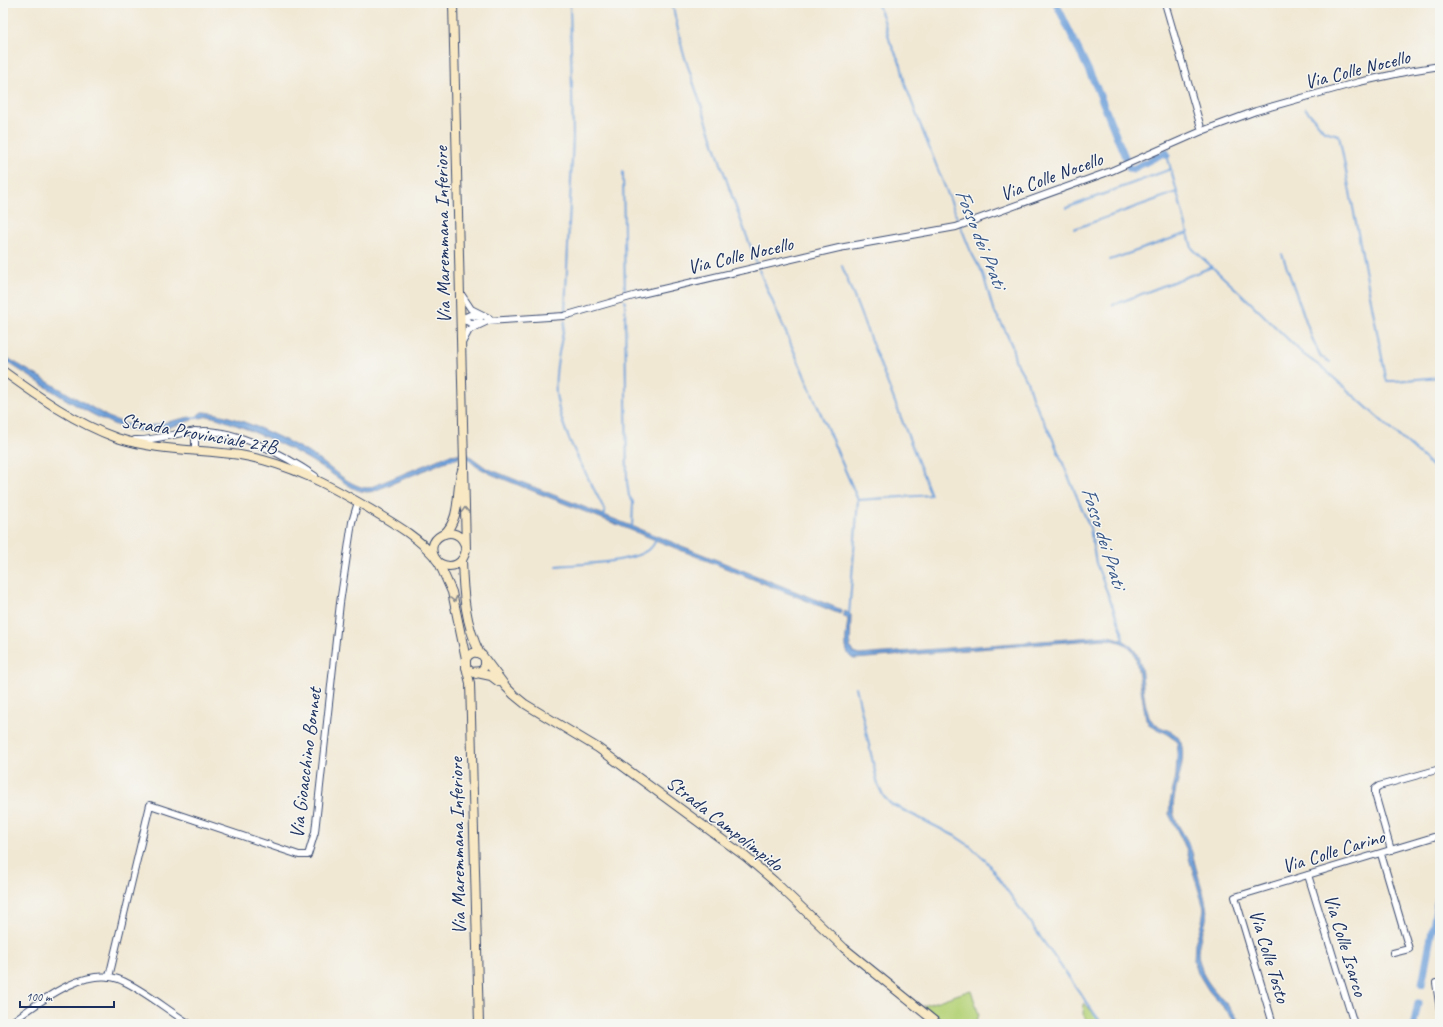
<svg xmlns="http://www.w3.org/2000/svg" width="1443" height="1027" font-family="Caveat,sans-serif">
<rect width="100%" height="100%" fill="#f6f6f2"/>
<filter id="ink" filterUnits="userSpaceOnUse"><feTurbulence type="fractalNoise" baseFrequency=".025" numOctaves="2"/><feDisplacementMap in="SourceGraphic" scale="8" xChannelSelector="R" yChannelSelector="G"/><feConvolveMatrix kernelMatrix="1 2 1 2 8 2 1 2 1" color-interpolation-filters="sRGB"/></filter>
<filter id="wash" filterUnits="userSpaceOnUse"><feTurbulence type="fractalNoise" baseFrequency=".012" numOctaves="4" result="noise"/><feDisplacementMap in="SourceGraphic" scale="16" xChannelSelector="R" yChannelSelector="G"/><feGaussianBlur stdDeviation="0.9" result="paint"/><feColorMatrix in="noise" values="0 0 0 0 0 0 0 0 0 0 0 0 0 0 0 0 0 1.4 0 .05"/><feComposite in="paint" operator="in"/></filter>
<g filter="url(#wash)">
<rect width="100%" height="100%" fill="#f1e8d4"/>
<!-- green -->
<g fill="#b6d379" stroke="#68816c">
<polygon points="971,990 979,1015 975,1024 948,1024 923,1006"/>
<polygon points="1084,1003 1104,1024 1090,1024 1083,1014"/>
</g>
<!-- water -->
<g fill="#6fa1da" stroke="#45689c">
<path d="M9,359l99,58 24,9 13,1 45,-10 2,3c-16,5 -35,12 -51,11 -33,0 -104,-51 -134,-69z"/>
<path d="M202,412c28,0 89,29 113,45 14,9 37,32 54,31l80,-33 11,-1 -1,4 -15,4 -70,29c-15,4 -27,-7 -39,-15 -37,-26 -75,-43 -118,-58l-9,-2 -8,2 -2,-3z"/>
<polygon points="467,454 486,468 842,610 840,614 491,474 476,466 467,458"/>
<path d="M845,611l6,4 -1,32 3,6 6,2 248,-19c48,6 28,50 43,82 6,13 26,9 31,25 7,22 -12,53 -7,72 3,11 12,21 16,32 3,7 4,14 6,21 3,12 8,25 10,37 4,17 -8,31 -8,48 0,4 2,10 3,14 5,22 36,42 38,57h-4l-2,-6 -24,-27 -11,-18 -4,-12 1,-18 7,-21 2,-14 -18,-60 -17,-34 1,-12 6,-26 2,-33 -4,-5 -8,-5 -16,-7 -4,-7c-3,-13 -8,-60 -13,-68 -7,-9 -19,-11 -29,-12l-250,20c-13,-5 -7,-28 -6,-40l-5,-4z"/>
</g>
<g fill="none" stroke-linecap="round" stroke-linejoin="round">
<!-- stream -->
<g stroke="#6fa1da" stroke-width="2">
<polyline points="672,3 683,52 733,199 757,264"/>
<polyline points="877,3 883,17 890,42 901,65 905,84 925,137 971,252 983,274 993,309 1004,328 1012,346 1015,360 1027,381 1033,400 1051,435 1090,528 1096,563 1122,631 1123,641"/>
<polyline points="1305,108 1324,131 1339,135 1386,378 1387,381 1395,381 1440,377"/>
<polyline points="1167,155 1192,248 1197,253 1251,303 1303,354 1325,370 1440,473"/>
<polyline points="623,172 625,295"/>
<polyline points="1066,208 1171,169"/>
<polyline points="1074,229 1177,192"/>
<polyline points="1282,254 1312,338 1321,357 1330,362"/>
<polyline points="1110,260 1188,233"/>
<polyline points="842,266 931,495 858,500"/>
<polyline points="759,270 858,500 849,615"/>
<polyline points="625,301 627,482 629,496 633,502 632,528"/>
<polyline points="1113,305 1212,267"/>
<polyline points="565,313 573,136 570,3"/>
<path d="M565,321c-4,23 -13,57 -8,79 6,36 30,74 46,107l2,5 -1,5"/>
<polyline points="3,358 9,362"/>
<polyline points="189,419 200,416"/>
<path d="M557,566c23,-2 75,-3 92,-17 4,-2 6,-7 7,-10"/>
<polyline points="856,687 878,785 884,797 891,804 955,836 970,846 987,862 1102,1024"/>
</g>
<!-- canal -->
<g stroke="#6fa1da" stroke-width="7">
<polyline points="1056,3 1096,86 1127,162"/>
<polyline points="1129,168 1133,169 1166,152 1167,155"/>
<polyline points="1422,984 1440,888"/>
<polyline points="1414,1024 1418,1003"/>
</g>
</g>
</g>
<g filter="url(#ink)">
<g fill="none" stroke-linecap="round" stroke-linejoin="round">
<!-- street casing -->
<g stroke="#3b4b70" stroke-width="8">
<g id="street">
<polyline points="1165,3 1202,131"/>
<polyline points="461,294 471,309 489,318"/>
<polyline points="461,319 470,315 481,317"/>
<polyline points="461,319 471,323 481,322"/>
<polyline points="462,343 469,330 488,321 564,316 637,295 839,248 956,227 1111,171 1202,131 1256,111 1359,82 1409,71 1440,66"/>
<polyline points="195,431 195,451"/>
<path d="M135,440c23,1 44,-9 67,-9 35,-1 84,25 113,45"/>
<polyline points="1391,850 1375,794 1375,789 1379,786 1440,769"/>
<polyline points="1381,854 1409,949 1393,953"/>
<polyline points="1308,875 1354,1024"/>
<polyline points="109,977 150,805 299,855 308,855 315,832 340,603 352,522 358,502"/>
<polyline points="1436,983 1440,1010"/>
<path d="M9,1024c28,-20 77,-61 114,-43 24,11 45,30 67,43"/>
<polyline points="1273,1024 1235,897 1440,835"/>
</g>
</g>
<!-- secondary casing -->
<g stroke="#3b4b70" stroke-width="10">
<g id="secondary">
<path d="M453,3l13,546c-2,15 -14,21 -27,14 -23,-24 21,-46 27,-14"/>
<path d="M3,371c36,26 72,52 114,67 40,13 82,11 123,17 48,8 89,30 130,54 24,15 44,25 63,46"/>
<path d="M444,534c18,-17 11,-42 18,-64"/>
<path d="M462,560c1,33 3,63 18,94"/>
<polyline points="439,563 452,592 466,659"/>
<path d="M485,659v7l-4,5 -10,1 -5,-5v-8c4,-7 10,-8 16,-4l24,32 8,8 11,9 73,44 148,109 28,24 70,67 94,76"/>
<polyline points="466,667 470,683 471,717 479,1024"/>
<polyline points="476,674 477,673 491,676 499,682"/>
</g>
</g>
<!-- street -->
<use href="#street" stroke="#fff" stroke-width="6"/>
<!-- secondary -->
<use href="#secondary" stroke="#f8e8c3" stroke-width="8"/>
</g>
<!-- one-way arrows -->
<defs><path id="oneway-chevron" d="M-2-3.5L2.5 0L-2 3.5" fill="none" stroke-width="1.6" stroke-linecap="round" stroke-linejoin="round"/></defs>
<g stroke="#8a8c90">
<use href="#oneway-chevron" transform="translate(465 510) rotate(-92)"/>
<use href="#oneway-chevron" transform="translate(454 599) rotate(75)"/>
</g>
</g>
<g text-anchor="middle" stroke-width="3" stroke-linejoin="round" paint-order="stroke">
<!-- street labels -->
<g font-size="20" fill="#1b2f5e" stroke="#f6f6f2">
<text transform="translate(1357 69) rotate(-14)" y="7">Via Colle Nocello</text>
<text transform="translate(1051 176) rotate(-20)" y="7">Via Colle Nocello</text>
<text transform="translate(442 235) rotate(-91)" y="7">Via Maremmana Inferiore</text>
<text transform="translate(740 255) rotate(-13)" y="7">Via Colle Nocello</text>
<text transform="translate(199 433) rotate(10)" y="7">Strada Provinciale 27B</text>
<text transform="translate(305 763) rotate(-83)" y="7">Via Gioacchino Bonnet</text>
<text transform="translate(725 823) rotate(38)" y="7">Strada Campolimpido</text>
<text transform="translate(457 846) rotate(-91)" y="7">Via Maremmana Inferiore</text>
<text transform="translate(1333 851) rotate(-17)" y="7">Via Colle Carino</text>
<text transform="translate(1346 945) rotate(73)" y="7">Via Colle Isarco</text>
<text transform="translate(1270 956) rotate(73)" y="7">Via Colle Tosto</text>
</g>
<!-- water labels -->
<g font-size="21" font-style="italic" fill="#385789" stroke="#f6f6f2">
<text transform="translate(981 238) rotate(68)" y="7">Fosso dei Prati</text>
<text transform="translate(1104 537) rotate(72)" y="7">Fosso dei Prati</text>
</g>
</g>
<!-- margin -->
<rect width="1443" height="1027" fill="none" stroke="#f6f6f2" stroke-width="16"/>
<!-- scale -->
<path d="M20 1001v6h94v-6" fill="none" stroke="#1b2f5e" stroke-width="2"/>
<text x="26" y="1001" font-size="12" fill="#1b2f5e" stroke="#f6f6f2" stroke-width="3" paint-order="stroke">100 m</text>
</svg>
